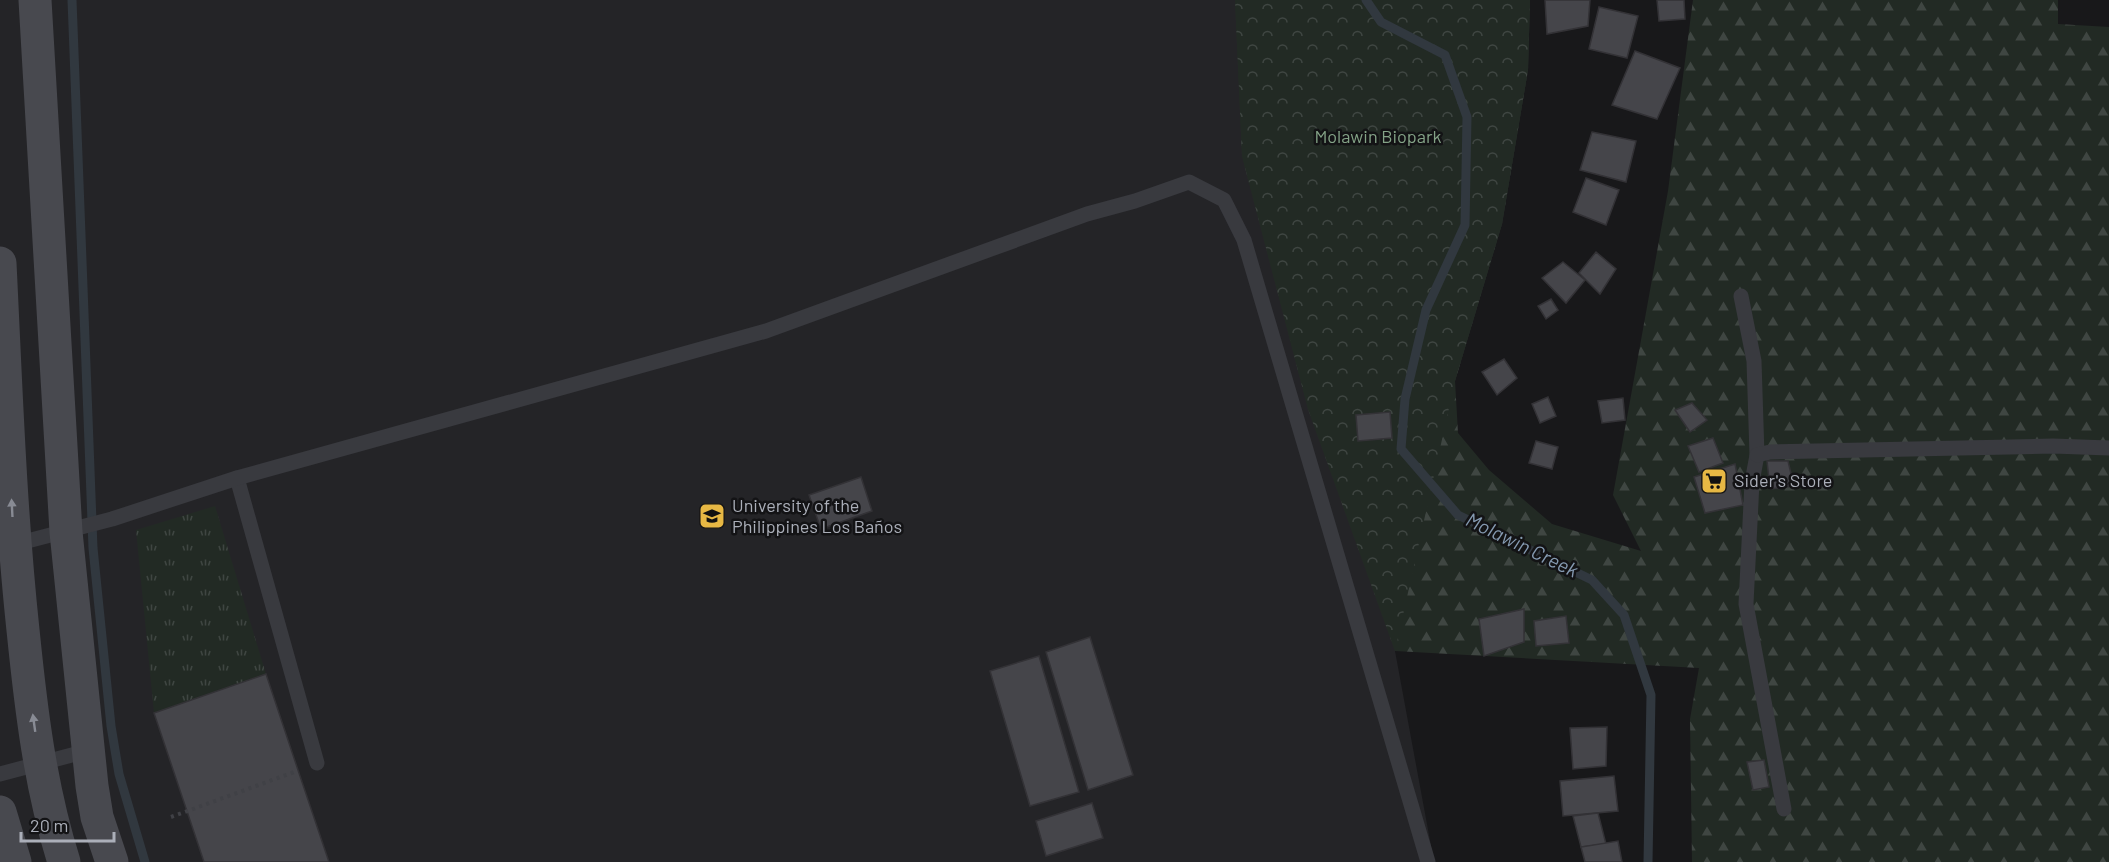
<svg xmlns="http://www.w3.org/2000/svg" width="2109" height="862" font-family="Barlow,sans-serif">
<defs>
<pattern id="grass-tufts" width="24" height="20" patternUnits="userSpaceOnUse" patternTransform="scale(1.5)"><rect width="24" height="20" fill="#222a24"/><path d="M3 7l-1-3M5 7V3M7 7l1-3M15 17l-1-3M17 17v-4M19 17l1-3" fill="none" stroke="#3f4642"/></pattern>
<pattern id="forest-firs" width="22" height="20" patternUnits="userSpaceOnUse" patternTransform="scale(1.5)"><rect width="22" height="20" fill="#222a24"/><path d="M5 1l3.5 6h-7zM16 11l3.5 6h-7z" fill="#3f4642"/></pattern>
<pattern id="park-crowns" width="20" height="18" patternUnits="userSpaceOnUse" patternTransform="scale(1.5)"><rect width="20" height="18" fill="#222a24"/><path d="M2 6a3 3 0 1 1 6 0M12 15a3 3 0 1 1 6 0" fill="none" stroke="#3f4642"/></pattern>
</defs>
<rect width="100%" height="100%" fill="#18181a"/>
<!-- built -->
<polygon fill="#242427" points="0,0 1530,0 1528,70 1502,224 1455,381 1395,651 1434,862 0,862"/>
<!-- grass -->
<polygon fill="url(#grass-tufts)" points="215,506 266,674 154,713 136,530"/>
<!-- forest -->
<polygon fill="url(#forest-firs)" points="1235,0 1530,0 1528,70 1502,224 1455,381 1458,433 1489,470 1552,524 1641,551 1613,495 1668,191 1693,0 2058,0 2058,24 2109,27 2109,862 1692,862 1690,719 1699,668 1395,651 1308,409 1242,156"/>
<!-- park -->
<polygon fill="url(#park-crowns)" points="1235,0 1530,0 1528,70 1502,224 1455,381 1395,651 1308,409 1242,156"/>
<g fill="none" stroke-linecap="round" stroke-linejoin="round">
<!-- stream -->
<g stroke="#31383f" stroke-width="9">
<polyline points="72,0 93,548 111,726 119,774 145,862"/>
<polyline points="1366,0 1381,22 1445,55 1467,117 1465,225 1426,310 1405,399 1401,449 1458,515 1592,580 1624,615 1651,695 1648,862"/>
</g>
</g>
<!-- building -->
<g fill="#45454a" stroke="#333236" stroke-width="1.5">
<polygon points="1545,0 1590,0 1588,26 1547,34"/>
<polygon points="1657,0 1684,0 1685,19 1659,21"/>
<polygon points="1599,7 1638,16 1627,58 1589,49"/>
<polygon points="1635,51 1680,68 1657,119 1612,105"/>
<polygon points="1592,132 1636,141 1626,182 1580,170"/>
<polygon points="1586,178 1619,190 1606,225 1573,212"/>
<polygon points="1596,252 1616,269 1600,294 1579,273"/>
<polygon points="1563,262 1585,280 1566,303 1542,278"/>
<polygon points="1551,299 1558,310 1546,319 1538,306"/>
<polygon points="1504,359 1517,378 1497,395 1482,372"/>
<polygon points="1548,397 1556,416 1540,423 1532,404"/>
<polygon points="1623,398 1625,420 1602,423 1598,401"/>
<polygon points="1692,403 1707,420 1690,432 1675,410"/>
<polygon points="1390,412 1392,438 1358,441 1356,415"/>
<polygon points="1713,438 1723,463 1699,472 1688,446"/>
<polygon points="1536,441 1558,447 1552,469 1529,463"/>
<polygon points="1767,461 1788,461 1794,486 1770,489"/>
<polygon points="1735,464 1743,505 1705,513 1694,477"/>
<polygon points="861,477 872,511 821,529 809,495"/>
<polygon points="1524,609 1524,642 1484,656 1479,619"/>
<polygon points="1566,616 1569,643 1536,646 1534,621"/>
<polygon points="1090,637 1133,775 1088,790 1046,652"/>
<polygon points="1039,656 1079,792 1030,806 990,671"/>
<polygon points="266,674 298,770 329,862 204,862 154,713"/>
<polygon points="1607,727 1606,766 1573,769 1570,728"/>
<polygon points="1764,760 1769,787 1753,790 1747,762"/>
<polygon points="1614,776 1618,811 1563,816 1560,781"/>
<polygon points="1092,803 1103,838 1046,856 1036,821"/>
<polygon points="1598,813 1606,844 1581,847 1573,816"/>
<polygon points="1618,841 1622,862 1585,862 1581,847"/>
</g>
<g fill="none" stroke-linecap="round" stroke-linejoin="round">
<!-- path -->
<polyline stroke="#404146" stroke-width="4" stroke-dasharray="3 4.5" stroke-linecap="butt" points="171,817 297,771"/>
<!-- lane -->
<g stroke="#393a3f" stroke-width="15">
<polyline points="1741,296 1754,361 1757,455 1752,482 1746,604 1784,809"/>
<polyline points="1757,455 1770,452 2053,446 2109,448"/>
<polyline points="237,478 317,763"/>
<polyline points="12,545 112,519 237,478 766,331 1087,214 1135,201 1189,182 1224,200 1244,240 1428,862"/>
<polyline points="0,774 87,751"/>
</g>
<!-- secondary -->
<g stroke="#48494f" stroke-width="33">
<polyline points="35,0 66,532 92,786 97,817 112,862"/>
<path d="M0,263c6,122 10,245 23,367 8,79 17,156 41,232"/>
<polyline points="0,812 15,862"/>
</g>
</g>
<!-- one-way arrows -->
<defs><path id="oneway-solid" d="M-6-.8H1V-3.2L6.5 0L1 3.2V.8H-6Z" transform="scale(1.5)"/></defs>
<g fill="#888b94">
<use href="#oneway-solid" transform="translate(12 508) rotate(-93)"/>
<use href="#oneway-solid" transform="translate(34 723) rotate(-98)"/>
</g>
<!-- icons -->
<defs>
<g id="supermarket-square" transform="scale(1.35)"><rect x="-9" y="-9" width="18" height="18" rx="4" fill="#e7b844" stroke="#131315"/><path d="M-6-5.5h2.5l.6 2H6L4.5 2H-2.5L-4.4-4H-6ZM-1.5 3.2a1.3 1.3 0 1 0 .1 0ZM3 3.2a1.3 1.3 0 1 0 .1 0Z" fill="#111"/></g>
<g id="university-square" transform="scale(1.35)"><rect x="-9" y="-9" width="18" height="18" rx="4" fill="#e7b844" stroke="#131315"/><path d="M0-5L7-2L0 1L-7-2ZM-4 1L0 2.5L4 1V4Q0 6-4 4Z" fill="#111"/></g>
</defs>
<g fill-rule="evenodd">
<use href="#supermarket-square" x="1714" y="481"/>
<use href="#university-square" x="712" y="516"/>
</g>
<g text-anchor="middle" stroke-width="5" stroke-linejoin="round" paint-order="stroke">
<!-- park labels -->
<g font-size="18" fill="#84a387" stroke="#131315">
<text x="1378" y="143">Molawin Biopark</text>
</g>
<!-- poi labels -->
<g font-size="18" fill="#abafb9" stroke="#131315" text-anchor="start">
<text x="1734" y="487">Sider's Store</text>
<text x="732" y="512">University of the<tspan x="732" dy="21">Philippines Los Baños</tspan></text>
</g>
<!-- water labels -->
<g font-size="20" font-style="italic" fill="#859ab1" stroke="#131315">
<text transform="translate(1522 545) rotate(26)" y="7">Molawin Creek</text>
</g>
</g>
<!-- scale -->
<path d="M21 832v9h93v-9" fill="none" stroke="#abafb9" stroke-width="3"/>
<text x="30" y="832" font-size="18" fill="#abafb9" stroke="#131315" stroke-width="4.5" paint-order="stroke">20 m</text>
</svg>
